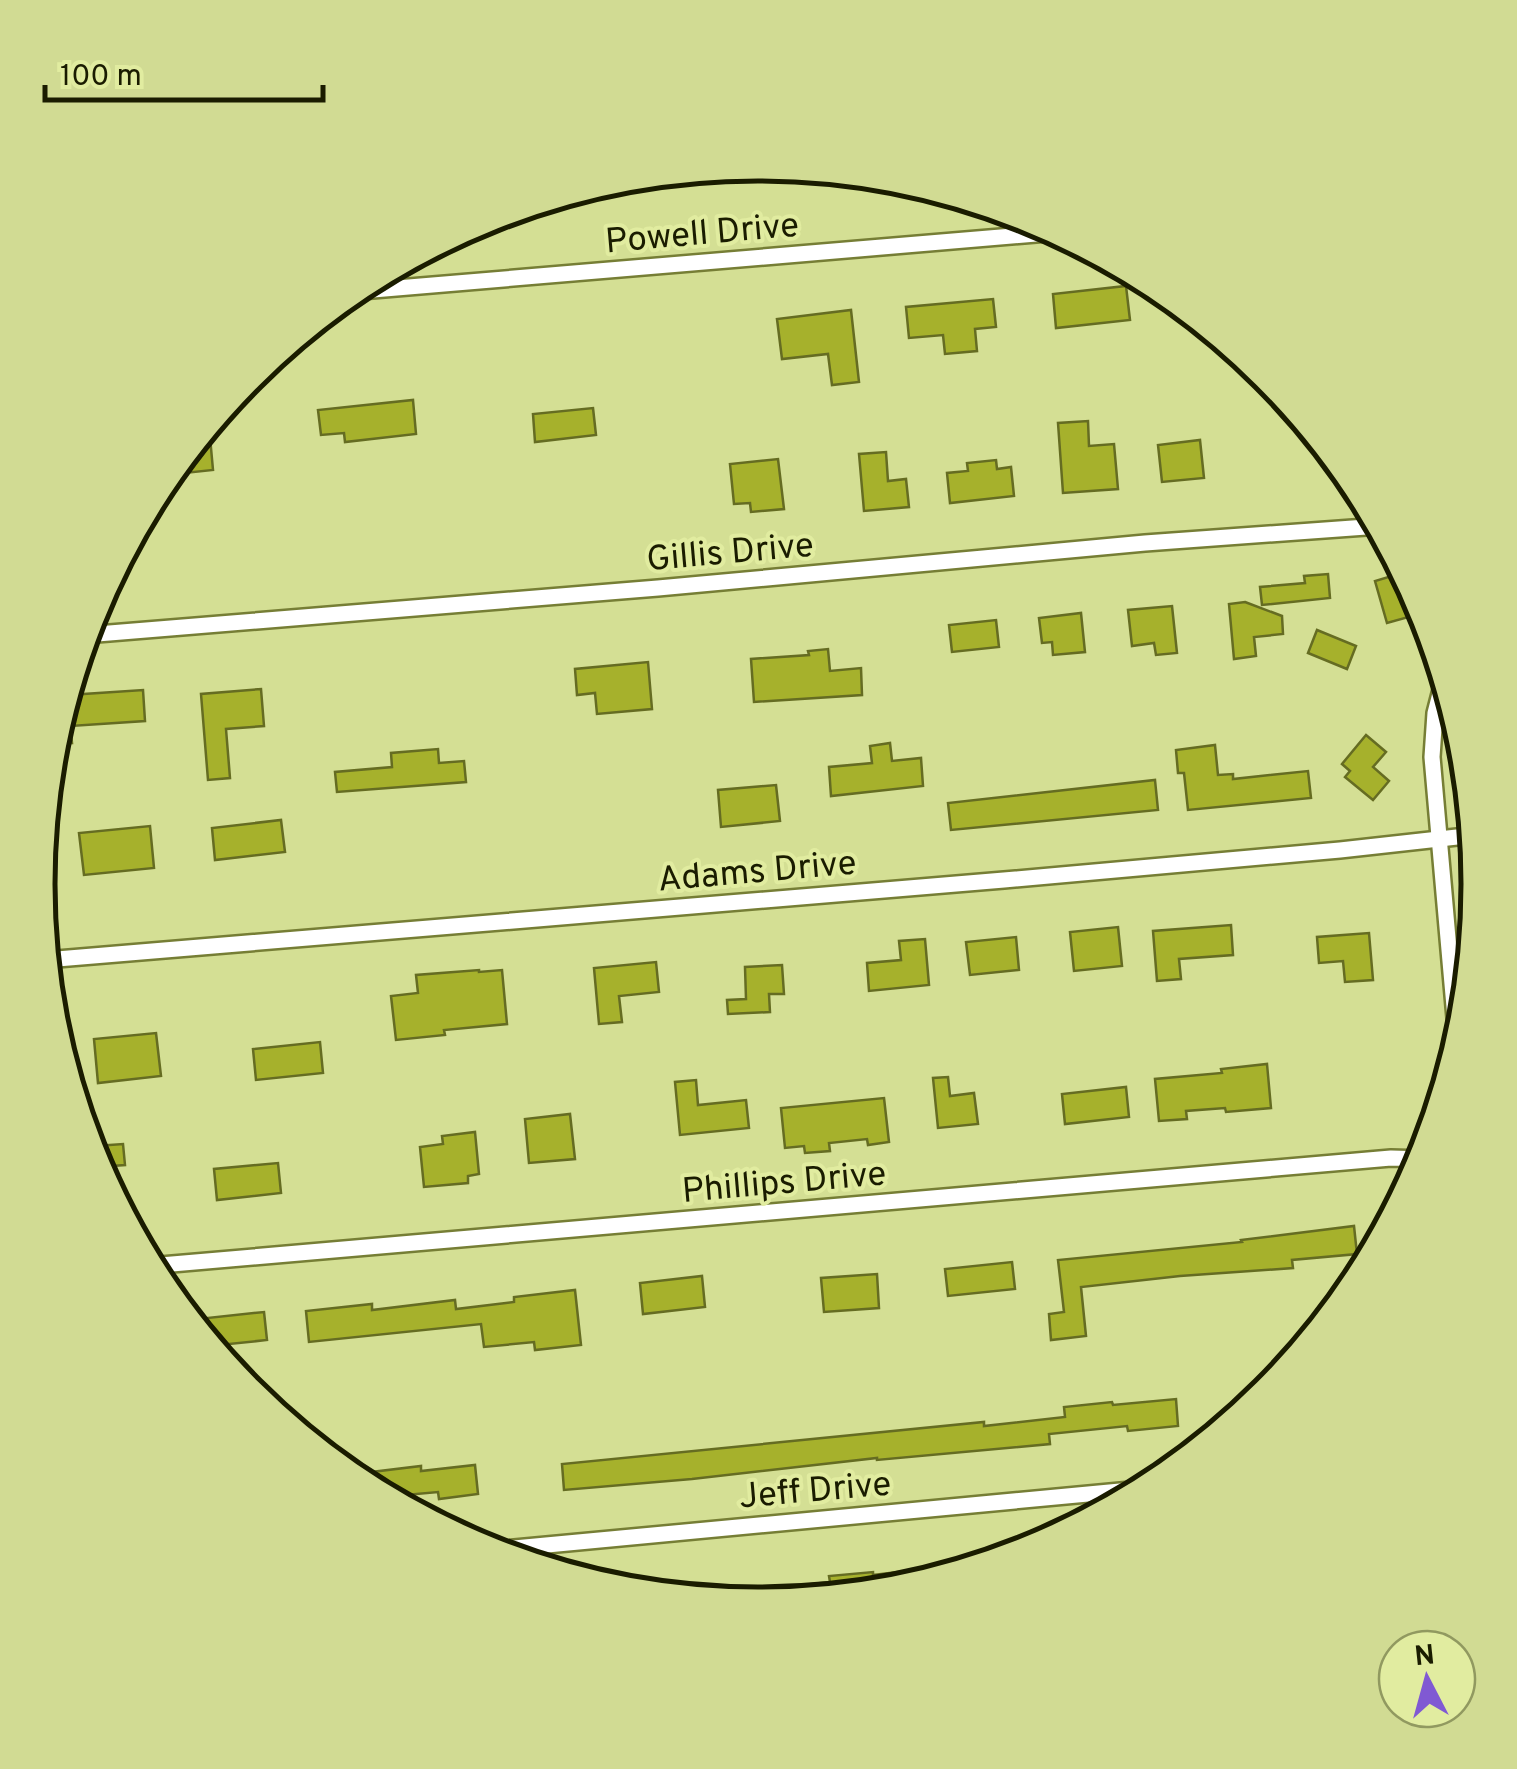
<svg xmlns="http://www.w3.org/2000/svg" width="1517" height="1769" font-family="Overpass,sans-serif">
<rect width="100%" height="100%" fill="#d4df94"/>
<!-- building -->
<g fill="#a6b12c" stroke="#656c22" stroke-width="2.5">
<polygon points="648,174 650,189 574,199 573,191 618,177"/>
<polygon points="1126,286 1130,320 1056,328 1053,294"/>
<polygon points="993,299 996,327 975,329 977,351 945,354 943,335 909,338 906,307"/>
<polygon points="851,310 859,382 832,385 828,354 782,359 777,319"/>
<polygon points="413,400 416,434 345,442 344,433 321,435 318,410"/>
<polygon points="593,408 596,435 535,442 533,414"/>
<polygon points="1088,421 1089,446 1114,444 1118,489 1063,493 1058,423"/>
<polygon points="210,437 213,470 166,475 196,439"/>
<polygon points="1200,440 1204,478 1162,482 1158,445"/>
<polygon points="886,452 888,481 906,479 909,507 864,511 859,454"/>
<polygon points="778,459 784,509 751,512 750,503 734,504 730,464"/>
<polygon points="996,460 997,469 1011,467 1014,496 950,503 947,473 968,471 967,463"/>
<polygon points="1405,572 1421,602 1413,604 1416,615 1387,623 1375,581"/>
<polygon points="1328,574 1330,598 1262,605 1260,587 1305,583 1304,576"/>
<polygon points="1245,602 1282,616 1283,634 1254,637 1256,656 1234,659 1229,604"/>
<polygon points="1172,606 1177,653 1156,655 1154,643 1132,646 1128,610"/>
<polygon points="1081,613 1085,652 1053,655 1052,642 1042,643 1039,618"/>
<polygon points="996,620 999,647 952,652 949,625"/>
<polygon points="1317,630 1356,646 1347,669 1308,653"/>
<polygon points="828,649 830,671 861,668 862,695 754,702 751,659 809,655 808,651"/>
<polygon points="648,662 652,709 597,714 595,693 577,695 575,669"/>
<polygon points="261,689 264,726 226,729 230,778 208,780 201,694"/>
<polygon points="143,690 145,721 71,726 69,695"/>
<polygon points="67,692 72,743 51,744 51,743"/>
<polygon points="1366,735 1386,752 1373,767 1389,781 1373,800 1345,777 1350,771 1342,764"/>
<polygon points="890,743 892,761 921,758 923,786 831,796 829,767 872,763 870,746"/>
<polygon points="1215,745 1218,775 1233,774 1233,779 1308,771 1311,798 1188,810 1184,773 1178,773 1176,750"/>
<polygon points="438,749 439,763 464,761 466,782 337,792 335,772 392,767 391,753"/>
<polygon points="1155,780 1158,810 951,830 948,803"/>
<polygon points="776,785 780,821 721,827 718,790"/>
<polygon points="281,820 285,852 215,860 212,828"/>
<polygon points="150,826 154,868 84,875 79,833"/>
<polygon points="1231,925 1233,955 1179,959 1181,979 1157,981 1153,931"/>
<polygon points="1118,927 1122,966 1074,971 1070,932"/>
<polygon points="1369,933 1373,980 1345,982 1343,961 1319,963 1317,937"/>
<polygon points="1016,937 1019,970 970,975 966,942"/>
<polygon points="925,939 929,985 869,991 867,963 901,960 899,941"/>
<polygon points="656,962 659,992 619,996 622,1022 599,1024 594,968"/>
<polygon points="782,965 784,994 769,994 770,1012 728,1014 727,1000 746,999 745,967"/>
<polygon points="479,970 479,972 502,970 507,1024 444,1030 445,1035 396,1040 391,996 418,993 416,975"/>
<polygon points="156,1033 161,1076 98,1083 94,1039"/>
<polygon points="320,1042 323,1073 256,1080 253,1049"/>
<polygon points="1267,1064 1271,1108 1226,1112 1225,1108 1186,1111 1187,1119 1159,1121 1155,1079 1222,1073 1221,1069"/>
<polygon points="948,1077 950,1096 974,1093 978,1124 938,1128 933,1078"/>
<polygon points="696,1080 698,1105 746,1100 749,1128 680,1135 675,1082"/>
<polygon points="1126,1087 1129,1117 1065,1124 1062,1094"/>
<polygon points="884,1098 889,1142 868,1145 867,1139 829,1143 830,1151 805,1153 804,1146 785,1148 781,1108"/>
<polygon points="570,1114 575,1159 529,1163 525,1119"/>
<polygon points="475,1132 479,1174 468,1176 468,1183 424,1187 420,1147 443,1144 442,1136"/>
<polygon points="123,1144 125,1165 98,1167 96,1146"/>
<polygon points="278,1163 281,1193 217,1200 214,1169"/>
<polygon points="1354,1226 1357,1254 1292,1260 1293,1268 1180,1276 1081,1287 1086,1336 1051,1340 1049,1314 1064,1312 1058,1260 1242,1242 1241,1240"/>
<polygon points="1012,1262 1015,1289 948,1296 945,1269"/>
<polygon points="877,1274 879,1308 824,1312 821,1278"/>
<polygon points="702,1276 705,1307 643,1314 640,1283"/>
<polygon points="575,1290 581,1345 535,1350 534,1342 484,1347 481,1324 309,1342 306,1311 372,1304 372,1310 455,1300 456,1309 514,1302 514,1297"/>
<polygon points="264,1312 267,1340 210,1346 207,1318"/>
<polygon points="1176,1399 1178,1426 1128,1431 1127,1426 1049,1434 1050,1444 877,1460 877,1458 692,1479 564,1490 562,1464 984,1422 984,1426 1065,1417 1064,1407 1112,1402 1113,1405"/>
<polygon points="475,1465 478,1494 439,1499 438,1492 383,1497 357,1484 347,1475 421,1466 421,1471"/>
<polygon points="963,1564 965,1572 899,1592 758,1606 699,1600 699,1593 748,1587 749,1591 830,1582 829,1576 873,1572 873,1575"/>
</g>
<g fill="none" stroke-linecap="round" stroke-linejoin="round">
<!-- street casing -->
<g stroke="#767e35" stroke-width="20">
<g id="street">
<polyline points="349,292 1060,232"/>
<polyline points="85,635 658,588 1145,543 1380,526"/>
<polyline points="1445,674 1435,713 1432,757 1458,1052"/>
<polyline points="45,960 1004,880 1340,850 1475,835"/>
<polyline points="149,1266 1391,1158 1425,1159"/>
<polyline points="483,1551 1152,1488"/>
</g>
</g>
<!-- street -->
<use href="#street" stroke="#fff" stroke-width="15"/>
</g>
<g text-anchor="middle" stroke-width="8" stroke-linejoin="round" paint-order="stroke">
<!-- street labels -->
<g font-size="35" fill="#1a1c00" stroke="#e1eca0">
<text transform="translate(702 232) rotate(-5)" y="12">Powell Drive</text>
<text transform="translate(730 551) rotate(-5)" y="12">Gillis Drive</text>
<text transform="translate(757 870) rotate(-5)" y="12">Adams Drive</text>
<text transform="translate(784 1181) rotate(-5)" y="12">Phillips Drive</text>
<text transform="translate(815 1489) rotate(-5)" y="12">Jeff Drive</text>
</g>
</g>
<!-- crop -->
<path d="M0 0H1517V1769H0ZM55 884a703 703 0 1 1 1406 0a703 703 0 1 1-1406 0Z" fill="#d1db93" fill-rule="evenodd"/>
<path fill="none" stroke="#1a1c00" stroke-width="5" d="M55 884a703 703 0 1 1 1406 0a703 703 0 1 1-1406 0Z"/>
<!-- north arrow -->
<g transform="translate(1427 1679) rotate(354)"><circle r="48" fill="#e1eca0" stroke="#919960" stroke-width="2.5"/>
<path d="M0-8L18 38L0 25L-18 38Z" fill="#8059d3"/>
<text y="-15" font-size="28" font-weight="bold" text-anchor="middle" fill="#1a1c00">N</text>
</g>
<!-- scale -->
<path d="M45 85v15h278v-15" fill="none" stroke="#1a1c00" stroke-width="5"/>
<text x="60" y="85" font-size="30" fill="#1a1c00" stroke="#e1eca0" stroke-width="8" paint-order="stroke">100 m</text>
</svg>
